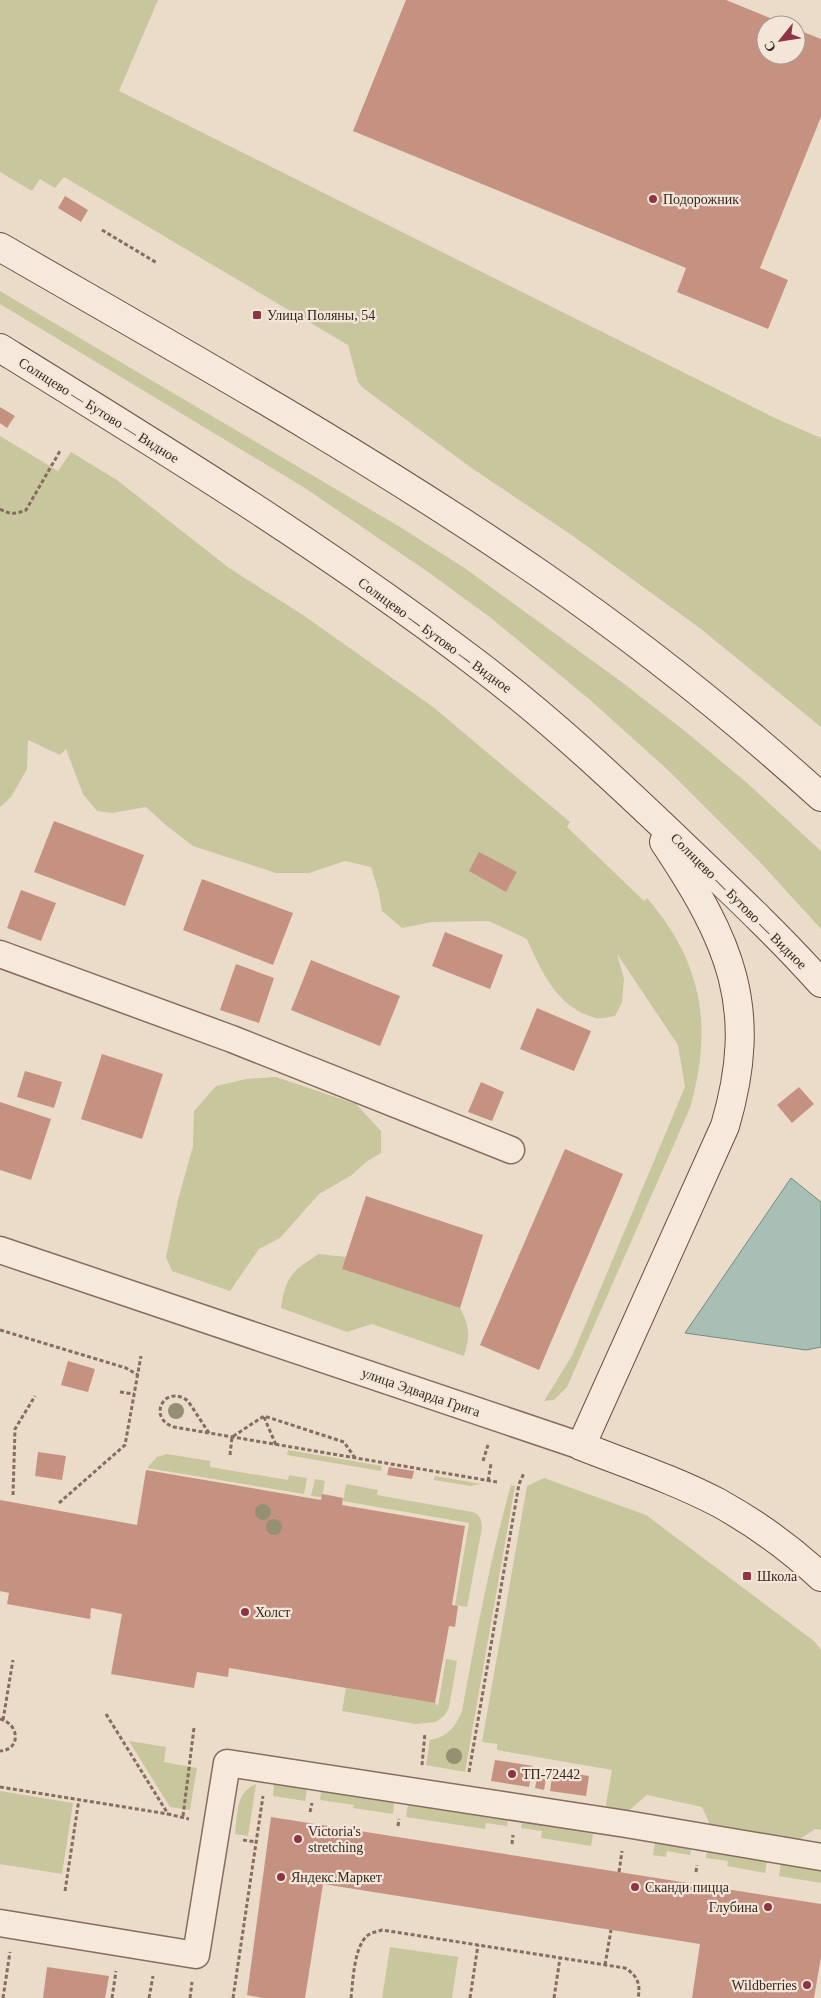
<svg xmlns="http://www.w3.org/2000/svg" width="821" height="1998" font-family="Georgia,serif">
<rect width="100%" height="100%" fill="#ebdbc9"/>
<!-- green -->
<g fill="#c8c69d">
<polygon points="0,0 158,0 119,91 777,419 821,438 821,727 701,629 573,536 473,469 363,388 358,382 348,345 64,177 55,188 40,179 32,191 0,172"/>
<polygon points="0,291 400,527 466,569 623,683 686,732 746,782 821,851 821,929 759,861 669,771 589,699 491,618 431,574 305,488 0,304"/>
<path d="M0,436l58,35 13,-19 46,28 112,88 74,47 130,92 137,115 -3,5 77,74 3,-3c56,65 66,129 43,210l-123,279 -13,13 -10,1 29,-47 112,-267 -7,-42 -61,-91 7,25 -2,23 -7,14c-6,1 -14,3 -19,2 -38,-9 -55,-47 -69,-79l-38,-18 -57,1 -30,6 -20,-17 -3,-18 -8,-26 -26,-6 -36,12h-33l-83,-27 -26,-20 -21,-19 -34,6 -15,-2 -14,-17 -17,-45 -6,6 -32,-15 -1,29 -16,28 -11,10z"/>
<polygon points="276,1077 356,1104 381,1131 381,1153 366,1162 352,1175 319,1194 280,1238 259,1249 230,1291 172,1271 166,1257 178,1200 193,1146 194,1111 216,1086 246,1079"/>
<path d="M319,1254l27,3 -4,12 118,39c10,19 10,27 4,48l-92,-32 -25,8 -66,-24c5,-32 11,-37 38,-54z"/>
<polygon points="288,1450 382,1466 381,1471 287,1455"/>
<polygon points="167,1454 210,1461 210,1467 288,1480 289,1475 307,1478 304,1494 147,1468 157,1457"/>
<polygon points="435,1476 481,1484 470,1486 434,1480"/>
<polygon points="544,1478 646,1515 814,1641 821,1650 821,1830 815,1829 796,1842 712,1829 702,1807 647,1795 626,1813 605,1810 612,1770 497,1750 497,1744 482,1742 527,1486"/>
<polygon points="315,1479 325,1481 322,1497 311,1496"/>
<path d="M346,1484l32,6 -1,5 95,17c8,2 10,9 10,16l-15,79 -12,-2 14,-82 -126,-22z"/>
<path d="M511,1485l4,1 -50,286 -39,-7 4,-25c17,-3 26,-13 32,-29 14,-76 28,-151 49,-226z"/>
<polygon points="446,1659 457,1661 449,1707 445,1715 436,1722 416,1724 342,1711 346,1688 435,1703 438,1706"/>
<polygon points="129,1741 166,1747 164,1762 197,1768 190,1810 170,1807"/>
<path d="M256,1784l-8,52 -13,-2c3,-21 0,-41 21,-50z"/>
<polygon points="274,1784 307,1789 305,1801 273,1796"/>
<polygon points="0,1791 73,1803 62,1874 0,1864"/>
<polygon points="321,1791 394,1803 393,1814 353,1808 354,1805 320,1800"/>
<polygon points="408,1804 508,1820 507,1826 486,1823 485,1829 406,1817"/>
<polygon points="522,1823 593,1834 591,1846 541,1838 542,1831 521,1828"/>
<polygon points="655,1843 691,1849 690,1855 667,1851 666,1857 653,1855"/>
<polygon points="707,1850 767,1861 765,1873 727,1866 728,1861 706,1858"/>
<polygon points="781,1864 821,1871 821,1883 779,1876"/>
<polygon points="390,1947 458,1957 452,1998 382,1998"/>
</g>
<!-- water -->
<polygon fill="#a9bfb5" stroke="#708d81" points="791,1178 821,1202 821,1347 806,1350 685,1333"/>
<!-- building -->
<g fill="#c59282">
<polygon points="406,0 726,0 787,25 766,25 766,55 796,55 796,29 821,39 821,117 760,268 788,280 768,329 677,292 686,268 353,131"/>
<polygon points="65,196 88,210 81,222 58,208"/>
<polygon points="0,407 15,416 7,428 0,423"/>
<polygon points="54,821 144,855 125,906 34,872"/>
<polygon points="479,852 517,872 506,892 469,871"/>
<polygon points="202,879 293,913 273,965 183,930"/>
<polygon points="21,890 56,903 41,941 7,928"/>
<polygon points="445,932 503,955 490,989 432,966"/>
<polygon points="311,960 400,996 380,1046 291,1010"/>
<polygon points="236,964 274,978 259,1023 220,1010"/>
<polygon points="537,1008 591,1031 574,1071 520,1049"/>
<polygon points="102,1054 163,1074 142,1139 81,1119"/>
<polygon points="25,1071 62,1082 54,1108 17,1097"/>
<polygon points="481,1082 504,1092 492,1121 468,1112"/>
<polygon points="799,1087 814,1104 792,1123 777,1105"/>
<polygon points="0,1102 51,1119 31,1180 0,1170"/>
<polygon points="565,1149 623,1174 539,1370 480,1345"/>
<polygon points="366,1196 483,1235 460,1308 342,1269"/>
<polygon points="68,1361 95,1369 88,1392 61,1385"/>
<polygon points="38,1452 66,1456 62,1480 35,1476"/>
<polygon points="389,1467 414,1471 412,1479 387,1475"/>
<polygon points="146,1470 321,1500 322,1494 328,1495 343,1498 342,1505 465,1526 452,1605 458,1606 455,1627 449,1626 435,1703 229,1668 228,1677 197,1672 194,1688 111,1674 122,1614 91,1608 90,1619 7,1604 9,1593 0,1591 0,1500 137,1525"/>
<polygon points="495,1760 533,1766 529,1787 491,1781"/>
<polygon points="553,1770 589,1776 586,1796 550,1791"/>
<polygon points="537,1778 546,1779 544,1790 535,1788"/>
<polygon points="271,1817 821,1904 821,1957 814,1998 692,1998 700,1944 323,1884 305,1998 263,1998 247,1995"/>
<polygon points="47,1967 109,1976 105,1998 43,1998"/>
</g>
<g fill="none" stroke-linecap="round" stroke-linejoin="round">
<!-- street casing -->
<g stroke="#866d5f" stroke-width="29">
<g id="street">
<polyline points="0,954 232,1039 511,1150"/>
<polyline points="0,1250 581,1446"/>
<polyline points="0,1923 196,1955 227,1763 626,1824 821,1857"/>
</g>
</g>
<!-- secondary casing -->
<g stroke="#684e42" stroke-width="30">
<g id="secondary">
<path d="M0,247c182,105 367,208 540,327 99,68 193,143 281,223"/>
<path d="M0,348c162,100 325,200 476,315 74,56 141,119 208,183 47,45 94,89 137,137"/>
<path d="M664,842c66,99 96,165 61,284l-144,320c46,18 94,34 138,57 36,20 72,46 102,74"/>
</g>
</g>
<!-- path -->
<g stroke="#866d5f" stroke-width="3" stroke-dasharray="4 2.5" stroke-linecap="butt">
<polyline points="102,230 157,263"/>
<path d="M0,509c10,6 16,5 26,1l34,-59"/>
<polyline points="0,1330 126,1368 138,1375"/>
<polyline points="120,1392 134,1394"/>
<polyline points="264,1417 276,1445"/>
<path d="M209,1433l-21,-32c-23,-18 -42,17 -14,26l323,55"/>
<polyline points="230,1455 232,1437 264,1416 344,1442 355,1458"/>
<polyline points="483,1461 488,1445"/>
<polyline points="488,1481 491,1464"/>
<polyline points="13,1495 15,1429 35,1396"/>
<polyline points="59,1503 125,1445 141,1356"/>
<polyline points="106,1714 168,1814 189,1819"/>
<path d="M0,1719c20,5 21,31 0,32"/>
<polyline points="3,1720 13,1660"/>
<polyline points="422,1765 425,1733"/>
<polyline points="469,1772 519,1484 524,1473"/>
<polyline points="0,1787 168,1814"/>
<polyline points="310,1812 312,1803"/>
<polyline points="183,1816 194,1728"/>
<polyline points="398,1826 399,1819"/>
<polyline points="243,1840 256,1842"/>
<polyline points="512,1844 513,1835"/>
<polyline points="619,1872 622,1851"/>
<polyline points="696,1872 697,1865"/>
<polyline points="65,1891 79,1799"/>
<polyline points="605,1965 611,1930"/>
<polyline points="3,1998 10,1952"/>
<polyline points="112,1998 116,1971"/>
<polyline points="149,1998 153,1976"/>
<polyline points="190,1998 192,1982"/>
<polyline points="233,1998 263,1796"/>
<path d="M351,1998c2,-17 3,-51 16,-62 4,-4 10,-4 15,-6l243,38c12,7 16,16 13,30"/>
<polyline points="470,1998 478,1945"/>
<polyline points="554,1998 560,1958"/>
</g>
<!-- street -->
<use href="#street" stroke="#f6e9dc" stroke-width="26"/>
<!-- secondary -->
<use href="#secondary" stroke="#f6e9dc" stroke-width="28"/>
</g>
<!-- trees -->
<g fill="#959072">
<circle cx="176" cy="1411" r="8"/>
<circle cx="263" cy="1512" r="8"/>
<circle cx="274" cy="1527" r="8"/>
<circle cx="454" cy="1756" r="8"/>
</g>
<!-- markers -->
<g fill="#8f3445" stroke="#f3e6d8" stroke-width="2">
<circle cx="653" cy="199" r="5"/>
<rect x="252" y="310" width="10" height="10" rx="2.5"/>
<rect x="742" y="1571" width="10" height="10" rx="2.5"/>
<circle cx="245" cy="1612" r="5"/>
<circle cx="512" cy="1774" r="5"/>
<circle cx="298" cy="1839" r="5"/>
<circle cx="281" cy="1877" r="5"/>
<circle cx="635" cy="1887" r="5"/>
<circle cx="768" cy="1907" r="5"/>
<circle cx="807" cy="1985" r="5"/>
</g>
<g text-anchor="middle" stroke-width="4.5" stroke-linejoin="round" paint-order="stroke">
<!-- poi labels -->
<g font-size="14" fill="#372821" stroke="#f3e6d8" text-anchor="start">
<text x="663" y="204">Подорожник</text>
<text x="267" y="320">Улица Поляны, 54</text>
<text x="757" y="1581">Школа</text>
<text x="255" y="1617">Холст</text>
<text x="522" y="1779">ТП-72442</text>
<text x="308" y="1836">Victoria's<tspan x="308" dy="16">stretching</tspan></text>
<text x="291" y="1882">Яндекс.Маркет</text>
<text x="645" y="1892">Сканди пицца</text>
<text x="758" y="1912" text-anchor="end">Глубина</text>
<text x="797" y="1990" text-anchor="end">Wildberries</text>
</g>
<!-- street labels -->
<g font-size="14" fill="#372821" stroke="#f3e6d8">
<text transform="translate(99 410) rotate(32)" y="5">Солнцево — Бутово — Видное</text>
<text transform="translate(435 635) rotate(36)" y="5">Солнцево — Бутово — Видное</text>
<text transform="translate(739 901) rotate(45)" y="5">Солнцево — Бутово — Видное</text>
<text transform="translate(421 1392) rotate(19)" y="5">улица Эдварда Грига</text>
</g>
</g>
<!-- north arrow -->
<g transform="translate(781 40) rotate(240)"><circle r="24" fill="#f3e6d8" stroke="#a89a8f"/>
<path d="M0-4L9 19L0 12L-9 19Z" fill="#8f3445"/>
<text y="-8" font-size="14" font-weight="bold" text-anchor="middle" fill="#372821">С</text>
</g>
</svg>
